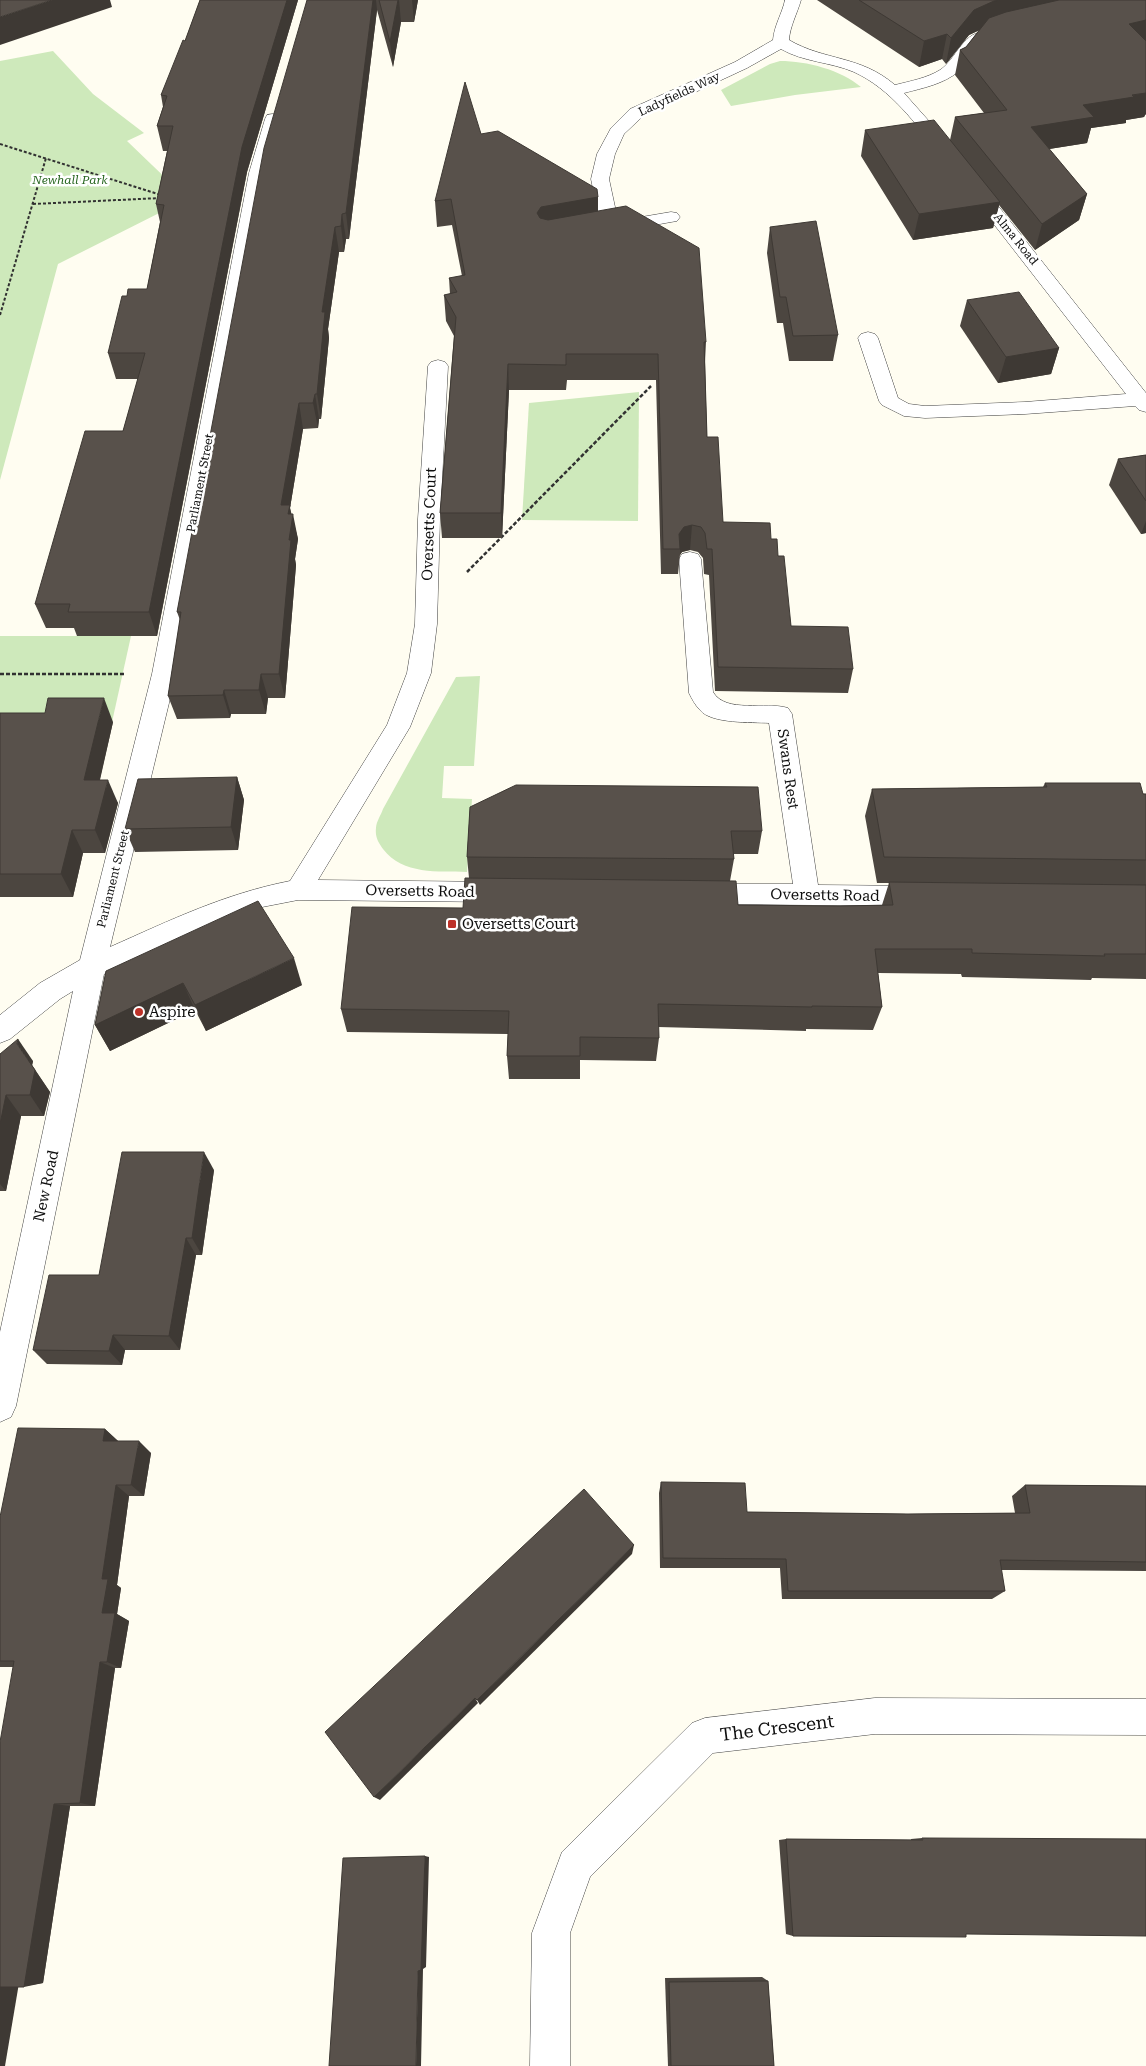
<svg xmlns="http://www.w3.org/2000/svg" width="1146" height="2066" font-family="'Roboto Serif',serif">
<rect width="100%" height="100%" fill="#fffdf1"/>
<!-- green -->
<g fill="#cee9bb">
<polygon points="53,51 93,94 144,133 127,141 177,189 197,194 58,264 0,480 0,61"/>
<path d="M780,61c27,0 61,9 81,26l-66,8 -64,11 -10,-16 49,-26z"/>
<polygon points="639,392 638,521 522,520 529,403"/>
<polygon points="0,636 131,636 112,722 0,721"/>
<path d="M480,676l-6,90h-30l-2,32 30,1 -5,73c-29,-1 -64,3 -84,-23 -5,-7 -8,-12 -7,-21 0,-6 5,-13 7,-19l73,-132z"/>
</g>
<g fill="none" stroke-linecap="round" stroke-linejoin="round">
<!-- minor casing -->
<g stroke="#424242" stroke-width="1">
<g id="minor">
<path d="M785,0h16c-4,14 -11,26 -12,40 36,21 71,15 106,45 16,-4 32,-7 45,-15 16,-10 25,-43 48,-37l2,3c-4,5 -10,8 -15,13 -5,7 -9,16 -16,22 -15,13 -36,17 -55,22l48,54 3,4 -3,4 -6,1 -6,-1c-24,-31 -49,-66 -86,-83 -23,-10 -51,-10 -73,-23l-34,19 -105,49 -18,17 -9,20 -6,25 9,42 53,-9 6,1 3,4 -3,4 -6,1 -61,11 -6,-1 -3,-4 -10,-49 6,-25 14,-26 19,-19 105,-47 38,-22c1,-14 9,-26 12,-40z"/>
<path d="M273,114l6,1 2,4 -14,54 -91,501 -66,273c61,-27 114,-53 180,-66l97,-156 20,-52 8,-49 3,-105 10,-153 3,-4 7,-2 7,2 3,4 -8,153 -3,105 -6,49 -21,54 -92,153 183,2 9,3 4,7 -4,7 -9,3 -203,-2 -41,8 -37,13 -116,53 -88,432 -5,11 -11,5v-90l73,-341 -13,8 -50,40 -10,4v-28l40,-32 40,-23 72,-286 97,-501 16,-54 2,-4z"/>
<polygon points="974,182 980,183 1146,393 1146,412 1139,410 1135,406 1025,414 925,418 904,416 882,405 879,401 858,338 861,334 868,332 875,334 878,338 898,398 909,404 925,406 1025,402 1126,394 968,191 965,187 968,183"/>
<path d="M690,552l8,2 3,5 12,133c13,22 53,9 75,16l4,6 26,171 105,1 9,3 4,7 -4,7 -9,3 -222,-2 -9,-3 -4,-7 4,-7 9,-3h92l-24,-161c-17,-1 -58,1 -69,-13 -5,-5 -8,-11 -11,-17l-10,-134 3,-5z"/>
<polygon points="875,1698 1146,1699 1146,1735 875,1734 713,1753 590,1877 570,1933 570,2066 530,2066 532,1933 562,1852 692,1723 705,1718"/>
</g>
</g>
<!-- path-far1 -->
<g stroke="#313131" stroke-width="2" stroke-dasharray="3 2" stroke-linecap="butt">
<polyline points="0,144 161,195"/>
<polyline points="33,204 161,198"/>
<polyline points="0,315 46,158"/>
</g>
<!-- path -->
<g stroke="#313131" stroke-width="2.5" stroke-dasharray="4 2" stroke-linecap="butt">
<polyline points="467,572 651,386"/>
<polyline points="0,674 124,674"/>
</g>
<!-- minor -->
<use href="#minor" fill="#fff" fill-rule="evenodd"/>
</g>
<!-- wall -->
<g fill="#4c4640">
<polygon points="200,0 298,0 247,172 157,636 77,636 74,628 46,628 35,604 123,431 138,379 116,379 108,353 127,296 147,289 160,222 156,204 167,151 163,151 157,126 163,107 161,95 185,41"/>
<polygon points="307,0 418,0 414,22 401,22 393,67 377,10 349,239 346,239 344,252 339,252 328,329 329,338 321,419 319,419 318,428 303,429 290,508 298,539 295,559 296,565 285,698 268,698 266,714 231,714 230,718 177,719 168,696 180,620 177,612"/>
<polygon points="817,0 1146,0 1146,114 1145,115 1144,117 1126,120 1126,123 1091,128 1087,143 1049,149 1087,194 1079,220 1035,250 999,205 993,228 913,240 861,156 865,130 950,140 955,117 984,113 955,75 960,50 966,47 979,30 969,35 946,64 942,59 919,67"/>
<polygon points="481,134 598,197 598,211 706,342 705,362 707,437 723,522 771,539 778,556 791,626 853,669 848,693 715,691 709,575 704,574 703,558 698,552 690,550 682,552 680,555 678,574 661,574 656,380 567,380 566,390 509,390 502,538 442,538 440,513 454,336 446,321 444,295 450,294 449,278 462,276 452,225 437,227 435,201"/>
<polygon points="770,227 838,335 833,361 789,361 783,323 777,323 767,253"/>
<polygon points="967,300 1059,348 1051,374 998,383 960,326"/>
<polygon points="1146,455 1146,533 1141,534 1109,485 1118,459"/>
<polygon points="0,713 113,722 100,780 118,803 105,853 83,853 73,897 0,897"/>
<polygon points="237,777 244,800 238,850 135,852 125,829"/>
<polygon points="1045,783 1146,794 1146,979 1092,978 1091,980 962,977 961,974 878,973 882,1007 873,1030 806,1029 806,1031 658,1027 659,1038 656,1061 580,1060 580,1079 509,1079 507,1056 508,1034 347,1032 341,1009 463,908 469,878 467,857 470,807 762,831 758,854 733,854 734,859 730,881 738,905 840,906 882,905 889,883 877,883 865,816 872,789 1043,787"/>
<polygon points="106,971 302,985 206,1031 195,1010 110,1051 95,1025"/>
<polygon points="0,1054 33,1061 32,1065 50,1092 44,1116 21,1116 6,1191 0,1191"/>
<polygon points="214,1170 202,1255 196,1255 180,1350 125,1350 122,1365 47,1364 33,1350 99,1275"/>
<polygon points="105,1429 118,1441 151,1453 144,1496 129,1496 117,1585 121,1588 117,1614 129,1621 121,1668 115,1668 95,1806 70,1806 43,1983 19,1987 13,1667 0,1667 0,1517"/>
<polygon points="661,1482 747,1512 908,1514 1015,1513 1012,1496 1025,1485 1146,1486 1146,1571 1001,1570 1005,1591 992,1599 782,1599 780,1568 660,1568 659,1493"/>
<polygon points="922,1838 966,1934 793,1936 786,1934 779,1840 786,1839 911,1840 911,1839"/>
<polygon points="762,1977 768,1981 774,2066 668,2066 665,1978"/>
</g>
<!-- shaded-wall -->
<g fill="#3e3934">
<polygon points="52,0 110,0 112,7 0,45 0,17"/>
<polygon points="287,0 298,0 247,172 157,636 149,612 242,147"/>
<polygon points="373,0 376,0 377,10 349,239 346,213"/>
<polygon points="398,0 399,0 401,22 393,67 390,42"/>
<polygon points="412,0 418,0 414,22"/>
<polygon points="1000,0 1100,0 989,26 969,35 946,64 951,38 974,10 994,1"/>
<polygon points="1146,20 1146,44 1129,24"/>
<polygon points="947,34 942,59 919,67 924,41"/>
<polygon points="1146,93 1146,114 1145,115 1144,117 1126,120 1126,123 1091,128 1087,143 1024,153 1031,127 1083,105"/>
<polygon points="1087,194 1079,220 1035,250 1042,224"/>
<polygon points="598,197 598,223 542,233 537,213 541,207"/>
<polygon points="1000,202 993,228 913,240 919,214"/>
<polygon points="342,214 346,239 344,252 341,226"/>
<polygon points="335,227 339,252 328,329 329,338 321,419 317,394 322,312"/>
<polygon points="1059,348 1051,374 998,383 1006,357"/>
<polygon points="508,364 509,390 502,538 501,513"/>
<polygon points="315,394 319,419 318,428 313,403"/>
<polygon points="299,403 303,429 290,508 292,519 293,514 298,539 295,559 296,565 285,698 279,674 281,505"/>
<polygon points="1146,521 1146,533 1141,534"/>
<polygon points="692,525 690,550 682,552 680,555 680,549 679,534 684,527"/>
<polygon points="261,674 268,698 266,714 259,690"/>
<polygon points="224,690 231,714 230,718 223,695"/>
<polygon points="104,698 113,722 94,804 84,780"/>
<polygon points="237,777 244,800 238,850 231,827"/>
<polygon points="108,780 118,803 105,853 95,830"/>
<polygon points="72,830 83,853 73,897 61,874"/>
<polygon points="294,958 302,985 206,1031 195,1005"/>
<polygon points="183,983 195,1010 110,1051 95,1025"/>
<polygon points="18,1039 33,1061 32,1066 17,1044"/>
<polygon points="35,1070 50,1092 44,1116 30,1095"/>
<polygon points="6,1095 21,1116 6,1191 0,1184 0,1124"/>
<polygon points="204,1152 214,1170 202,1255 192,1238"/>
<polygon points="186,1238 196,1255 180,1350 169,1336"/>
<polygon points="113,1335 125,1350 122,1365 109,1351"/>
<polygon points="105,1429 118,1441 103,1441"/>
<polygon points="139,1441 151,1453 144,1496 131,1485"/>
<polygon points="116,1485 129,1496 117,1585 121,1588 117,1614 129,1621 121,1668 107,1662 102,1613 102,1579"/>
<polygon points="634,1545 632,1554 480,1705 477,1700"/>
<polygon points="100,1662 115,1668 95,1806 80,1803"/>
<polygon points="475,1698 478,1703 380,1800 374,1797"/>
<polygon points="54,1804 70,1806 43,1983 24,1987"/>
<polygon points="425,1856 429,1857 426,1967 423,1969 421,2066 416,2066 418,1971"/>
<polygon points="19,1983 5,2066 0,2066 0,1987"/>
</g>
<!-- building -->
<g fill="#58514b" stroke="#3e3934">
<polygon points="0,0 52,0 0,17"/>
<polygon points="200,0 287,0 242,147 149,612 68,612 70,604 35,604 85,431 123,431 145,353 108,353 122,296 127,296 128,289 147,289 164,205 156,204 173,126 157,126 167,96 161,95 183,40 185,41"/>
<polygon points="307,0 373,0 346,213 342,214 341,226 335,227 322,312 325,312 317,394 315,394 313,403 299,403 281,505 290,505 288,514 293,514 289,540 291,540 279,674 261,674 259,690 224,690 223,695 168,696 181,612 177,612 264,148"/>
<polygon points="379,0 398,0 390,42"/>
<polygon points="859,0 1000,0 994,1 974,10 951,38 947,34 924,41"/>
<polygon points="1059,0 1146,0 1146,20 1129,24 1146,41 1146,93 1132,95 1134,97 1083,105 1094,117 1031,127 1087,194 1042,224 955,117 1007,110 960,50 966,47 989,18 1006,12"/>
<polygon points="465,82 481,134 498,131 597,189 598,197 541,207 537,213 540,218 548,220 626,206 699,248 706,342 704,342 707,437 718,437 723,522 770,523 771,539 777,539 778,556 784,556 791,626 848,627 853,669 718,667 712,549 707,549 705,533 701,527 692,525 684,527 679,534 680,549 663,549 658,354 566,354 566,365 508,364 501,513 440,513 456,317 444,295 457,292 449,278 465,275 451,199 435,201"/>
<polygon points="934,120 1000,202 919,214 865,130"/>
<polygon points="816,221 838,335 793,336 786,297 780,297 770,227"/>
<polygon points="1019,292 1059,348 1006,357 967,300"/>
<polygon points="1146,455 1146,501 1118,459"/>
<polygon points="48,698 104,698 84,780 108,780 95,830 72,830 61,874 0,874 0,713 45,713"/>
<polygon points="237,777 231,827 125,829 138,779"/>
<polygon points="1045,783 1140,783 1143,794 1146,794 1146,860 884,857 872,789 1047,787"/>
<polygon points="516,785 758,787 762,831 731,831 734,859 467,857 470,807"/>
<polygon points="465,878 736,881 738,905 840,906 893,905 889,882 1146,885 1146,954 1104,954 1105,956 972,953 972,949 875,949 882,1007 812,1006 812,1007 658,1004 659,1038 580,1037 580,1056 507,1056 509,1011 341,1009 352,907 463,908"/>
<polygon points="258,901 294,958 195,1005 183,983 95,1025 106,971"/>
<polygon points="18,1039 17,1044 35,1070 30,1095 6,1095 0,1124 0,1054"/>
<polygon points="122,1152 204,1152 192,1238 186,1238 169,1336 113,1335 109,1351 33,1350 49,1275 99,1275"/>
<polygon points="18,1428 105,1429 103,1441 139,1441 131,1485 116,1485 102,1579 108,1579 102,1613 115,1613 107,1662 100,1662 80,1803 54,1804 24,1987 0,1987 0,1988 0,1742 14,1661 0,1661 0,1517"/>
<polygon points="661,1482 745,1483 747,1512 908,1514 1030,1513 1025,1485 1146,1486 1146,1562 1000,1560 1005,1591 788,1591 786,1559 663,1558"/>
<polygon points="584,1489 634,1545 477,1700 475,1698 374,1797 325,1732"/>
<polygon points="922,1838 1146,1839 1146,1936 966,1934 966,1937 793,1936 786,1839 923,1840"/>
<polygon points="425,1856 421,1970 418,1971 416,2066 329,2066 343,1858"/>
<polygon points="768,1981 774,2066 671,2066 669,1982"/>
</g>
<!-- markers -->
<g fill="#bd3229" stroke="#fff" stroke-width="2">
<rect x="447" y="919" width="10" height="10" rx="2.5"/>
<circle cx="139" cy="1012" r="5"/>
</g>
<g text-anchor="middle" stroke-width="5" stroke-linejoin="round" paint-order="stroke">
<!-- far-street labels -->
<g font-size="12" fill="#0f0f0f" stroke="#fff">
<text transform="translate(679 94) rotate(-25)" y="4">Ladyfields Way</text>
<text transform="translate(1016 239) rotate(51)" y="4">Alma Road</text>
<text transform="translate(200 483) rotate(-79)" y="4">Parliament Street</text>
<text transform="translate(113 879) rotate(-76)" y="4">Parliament Street</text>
</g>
<!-- far-park labels -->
<g font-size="12" font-style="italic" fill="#276620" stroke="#fff">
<text x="70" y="184">Newhall Park</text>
</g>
<!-- street labels -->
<g font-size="15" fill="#0f0f0f" stroke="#fff">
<text transform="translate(429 524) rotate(-88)" y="5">Oversetts Court</text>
<text transform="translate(788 769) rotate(82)" y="5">Swans Rest</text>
<text transform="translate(420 891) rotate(1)" y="5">Oversetts Road</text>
<text transform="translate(825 895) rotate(1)" y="5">Oversetts Road</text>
<text transform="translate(46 1186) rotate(-78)" y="5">New Road</text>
</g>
<!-- poi labels -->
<g font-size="15" fill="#0f0f0f" stroke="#fff" text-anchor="start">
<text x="462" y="929">Oversetts Court</text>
<text x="149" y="1017">Aspire</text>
</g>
<!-- near-street labels -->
<g font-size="18" fill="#0f0f0f" stroke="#fff">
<text transform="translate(777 1728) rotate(-7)" y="6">The Crescent</text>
</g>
</g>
</svg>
